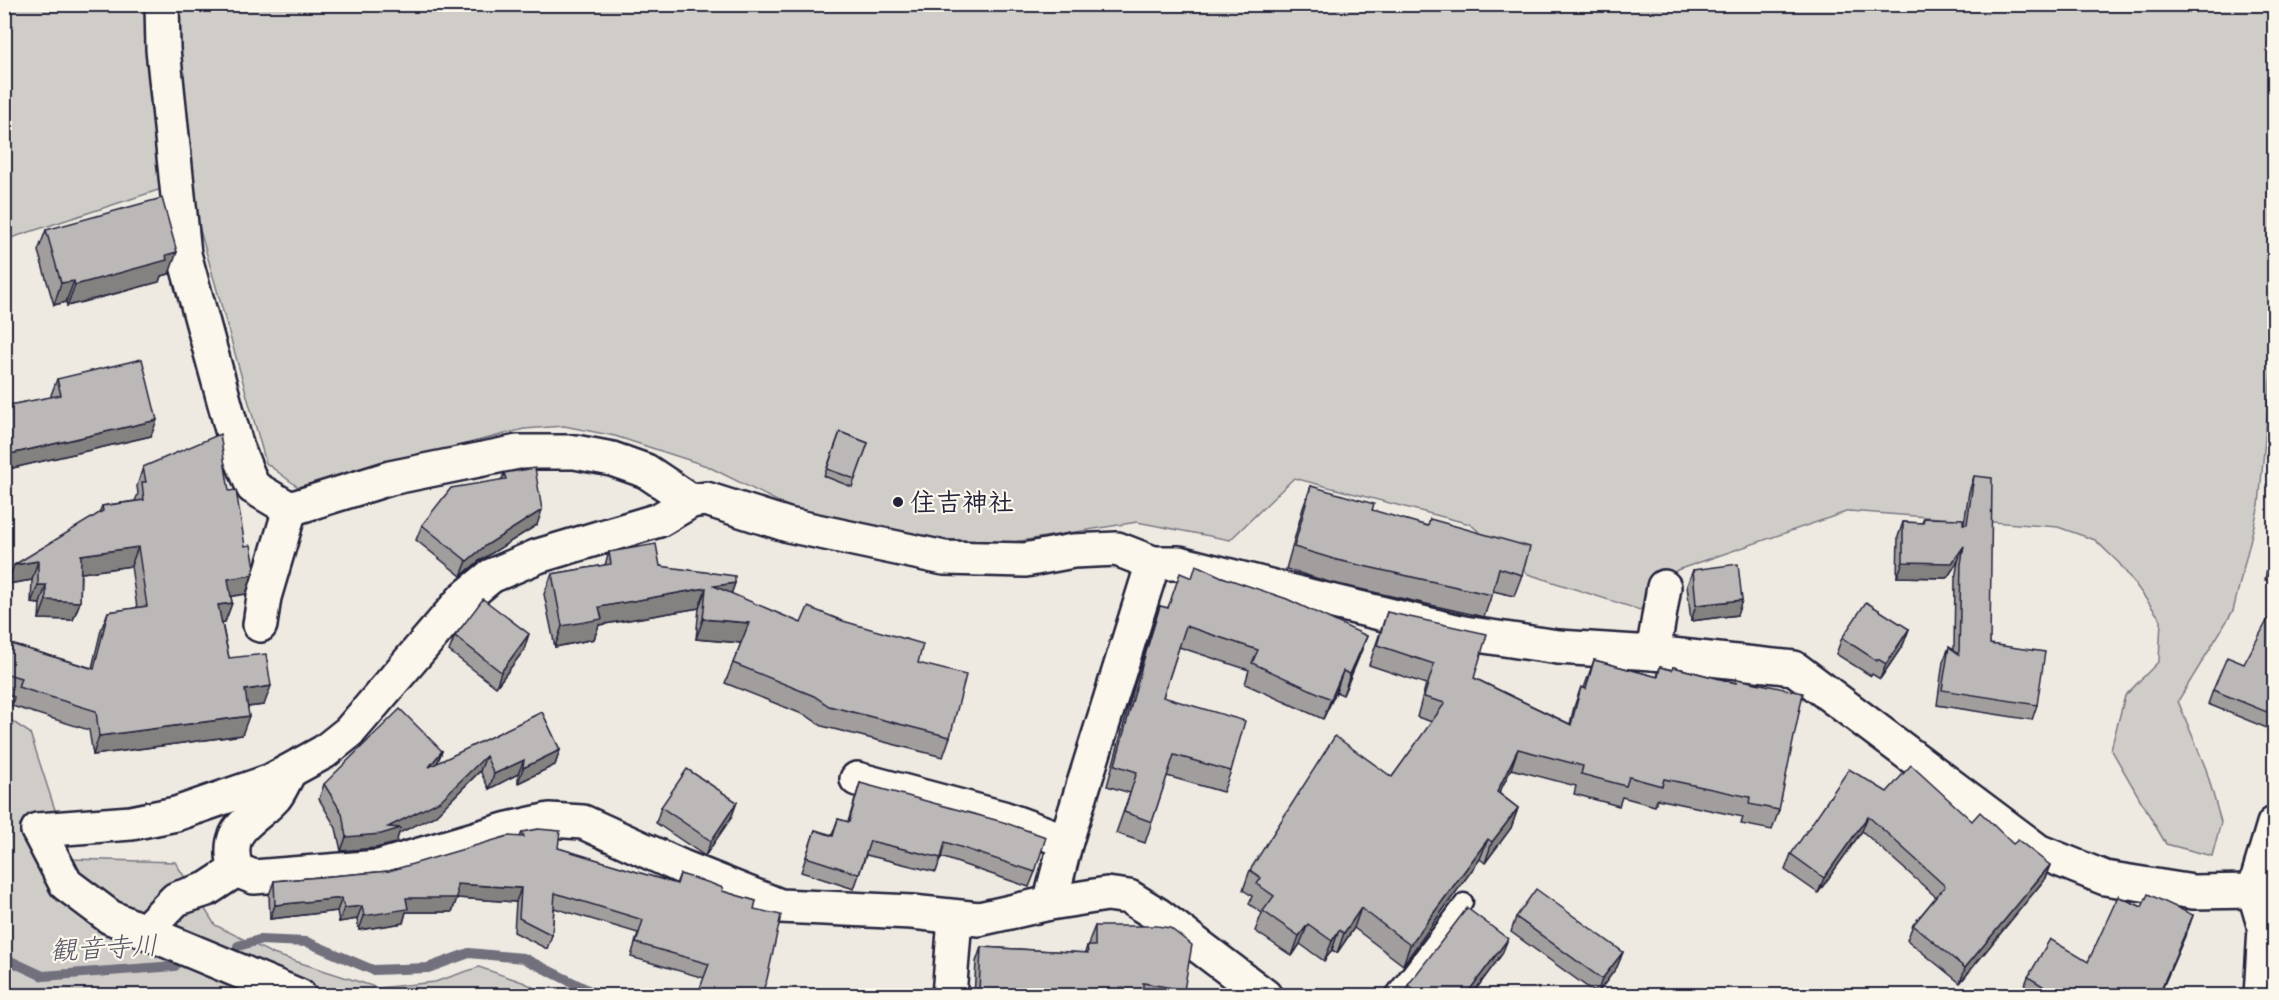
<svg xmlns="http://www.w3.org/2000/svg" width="2279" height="1000" font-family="Itim,'Klee One',sans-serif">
<rect width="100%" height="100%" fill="#eeeae2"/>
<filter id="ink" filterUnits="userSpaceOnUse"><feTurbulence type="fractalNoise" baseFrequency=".0167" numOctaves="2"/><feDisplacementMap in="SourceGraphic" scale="12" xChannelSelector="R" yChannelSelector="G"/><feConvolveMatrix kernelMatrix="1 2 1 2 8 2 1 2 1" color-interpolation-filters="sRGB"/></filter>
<g filter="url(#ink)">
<!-- green -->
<g fill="#d0cdc9" stroke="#797882" stroke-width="1.5">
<polygon points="4,5 2274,5 2274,340 2259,505 2233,611 2178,701 2206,769 2221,822 2212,856 2166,844 2111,749 2125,696 2159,661 2161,620 2138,588 2119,563 2095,540 2058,527 1849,511 1677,570 1640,610 1528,574 1470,524 1294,478 1230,540 1137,522 1008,543 888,536 795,510 707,466 615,436 564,426 524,429 298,487 266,463 196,216 189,180 5,240"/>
<polygon points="4,716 30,733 71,859 175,862 215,925 273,954 378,988 435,982 479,967 525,983 548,995 5,995"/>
</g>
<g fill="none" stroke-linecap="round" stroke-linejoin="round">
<!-- stream -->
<g stroke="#716f7c" stroke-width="10">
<polyline points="238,946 259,940 307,942 373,970 428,968 469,953 523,958 600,996"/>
<polyline points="4,958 43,976 175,966"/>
</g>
<!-- lane casing -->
<g stroke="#22223b" stroke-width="21">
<polyline id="lane" points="1393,996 1464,902"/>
</g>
<!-- street casing -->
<g stroke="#22223b" stroke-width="38">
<g id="street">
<polyline points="162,4 163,49 184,254 237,448 253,487 290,509 390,478 518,452 575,452 612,459 646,471 691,501"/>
<polyline points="260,625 264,597 290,509"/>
<polyline points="1653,653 1664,587"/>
<polyline points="857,779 1003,818 1066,841"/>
<polyline points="38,830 131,823 176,814 271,781 324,752 349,732 463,599 491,576 538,556 659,520 691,501 706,499 788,525 944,558 1025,560 1073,551 1117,549 1153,563 1179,563 1313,597 1464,633 1558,647 1653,653 1794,668 2038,851 2105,878 2193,892 2254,891"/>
<path d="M236,870c-13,-44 16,-47 39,-73 5,-6 8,-14 12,-21"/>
<polyline points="1050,903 1066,841 1153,563"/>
<polyline points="145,931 176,899 207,889 236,870 254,877 379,867 508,829 549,820 583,822 682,867 780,906 912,912 979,919 1050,903 1107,894 1129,897 1158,915 1265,996"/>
<polyline points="949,996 955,918"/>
<polyline points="2261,996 2265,928 2254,891 2274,824"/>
</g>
</g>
<!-- secondary casing -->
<g stroke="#22223b" stroke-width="38">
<polyline id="secondary" points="38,830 66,884 110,917 299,996"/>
</g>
<!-- lane -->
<use href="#lane" stroke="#fbf7ec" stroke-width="16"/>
<!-- street -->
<use href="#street" stroke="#fbf7ec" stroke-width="33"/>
<!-- secondary -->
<use href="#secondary" stroke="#fbf7ec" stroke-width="33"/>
</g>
<!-- wall -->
<g fill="#a29e9e" stroke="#22223b" stroke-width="1.5">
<polygon points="46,230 169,274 161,276 159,282 126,291 67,306 66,302 54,305 38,251"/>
<polygon points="57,379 151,436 4,470 4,406 52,397 51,395"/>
<polygon points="840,432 868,443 852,487 824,476"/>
<polygon points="143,467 246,594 231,596 232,603 225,622 222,622 229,658 264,705 248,707 242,735 93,755 89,730 12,706 14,697 4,694 4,642 92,668 101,630 108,612 137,608 131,566 81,573 80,602 73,620 39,619 40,604 31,603 32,580 7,584 99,513 102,506 135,501 138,494 137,486"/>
<polygon points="504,473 537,525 479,561 461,576 416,540 422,525 502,479"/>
<polygon points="1974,476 1990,644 2037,705 2032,720 1937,705 1943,662 1949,647 1954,650 1955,579 1958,561 1947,578 1897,577 1898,537 1903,522 1922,523 1924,518 1964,524 1969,492"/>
<polygon points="1311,486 1372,510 1522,575 1514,596 1493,591 1484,617 1329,582 1286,569 1303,508"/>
<polygon points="2274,528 2274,582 2265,580"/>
<polygon points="609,552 660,566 735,583 731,594 801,623 918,663 950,737 943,757 822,726 807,716 725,683 741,643 696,639 699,608 599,625 594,639 555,647 544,594 552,574 605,565"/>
<polygon points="1693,570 1742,600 1737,615 1691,621 1687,585"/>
<polygon points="1222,577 1367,636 1359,657 1343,695 1336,692 1323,719 1245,684 1249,670 1179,647 1163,697 1231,771 1223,792 1167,776 1145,843 1116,833 1130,793 1107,786 1135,683 1160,606 1167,608 1192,578"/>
<polygon points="1387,612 1474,678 1570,724 1574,707 1581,687 1584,688 1594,660 1657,677 1660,667 1672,670 1673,667 1736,683 1737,679 1779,810 1772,830 1741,824 1743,817 1657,799 1655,806 1622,797 1619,806 1574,794 1576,786 1511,769 1499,793 1518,808 1511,828 1485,863 1480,859 1403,965 1354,928 1337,953 1332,950 1324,961 1300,944 1292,956 1255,931 1262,913 1249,904 1252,896 1243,890 1250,870 1392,777 1432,722 1417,717 1426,684 1369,665"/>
<polygon points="1909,629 1903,645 1880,679 1872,674 1871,676 1836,654 1842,638"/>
<polygon points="455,636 524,650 496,687 449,651"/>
<polygon points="2244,664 2274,672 2273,675 2274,676 2274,731 2208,704 2213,690"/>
<polygon points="542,712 560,750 555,765 518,783 518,774 489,789 480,771 435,816 399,833 396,843 376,848 341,851 336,828 319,799 324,784 442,751 437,764"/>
<polygon points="860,783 1035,872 1029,887 941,857 936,872 866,855 854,889 801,872 815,830 832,835 838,819 848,822"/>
<polygon points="1887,792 1972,821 2050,865 2044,880 1960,983 1907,940 1913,925 1936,897 1862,831 1818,893 1785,870 1791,854"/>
<polygon points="737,802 731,818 705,856 656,823 661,807"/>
<polygon points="522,832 558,848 676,884 680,874 722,891 756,901 704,978 631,957 638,933 554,908 552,935 547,949 514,932 516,902 457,898 452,912 406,912 403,923 359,930 357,919 339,922 337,911 270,919 269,895 274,881 389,871 520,837"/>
<polygon points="2119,897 2142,907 2193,915 2188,929 2159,996 2029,996 2022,992 2028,977 2088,962"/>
<polygon points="1516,917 1623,952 1617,967 1597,994 1511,932"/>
<polygon points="1095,926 1184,990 1182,996 974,996 976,962 981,947 1085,953 1087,946 1089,946 1089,941"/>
<polygon points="1502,954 1471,996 1405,996 1408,985"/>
</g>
<!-- shaded-wall -->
<g fill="#848181" stroke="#22223b" stroke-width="1.5">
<polygon points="177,252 169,274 161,276 159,282 67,306 75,285 166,255"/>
<polygon points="74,281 66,302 54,305 61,283"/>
<polygon points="157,420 151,436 4,470 10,454"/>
<polygon points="8,446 4,455 4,447"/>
<polygon points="542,510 537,525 479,561 461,576 467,561 485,546"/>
<polygon points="1964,546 1958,561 1947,578 1897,577 1903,562"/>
<polygon points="138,547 131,566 75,574 81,555"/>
<polygon points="38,561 32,580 7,584 14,565"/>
<polygon points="252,575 246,594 221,598 228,579"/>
<polygon points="735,583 728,603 714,586"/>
<polygon points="38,585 46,585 40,604 31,603"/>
<polygon points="706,588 699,608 599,625 594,639 555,647 562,626 599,607"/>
<polygon points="46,600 80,602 73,620 39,619"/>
<polygon points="1742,600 1737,615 1691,621 1696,605"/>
<polygon points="232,603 225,622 211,623 218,605"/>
<polygon points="703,619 749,623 742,643 696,639"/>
<polygon points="1909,629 1903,645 1880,679 1886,664"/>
<polygon points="529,634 524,650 496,687 501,672"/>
<polygon points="1367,636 1359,657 1343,695 1350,674"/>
<polygon points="1343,671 1336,692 1323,719 1331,699"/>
<polygon points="271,686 264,705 238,708 245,690"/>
<polygon points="249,716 242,735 93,755 99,736"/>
<polygon points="1518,749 1511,769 1490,812 1497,792"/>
<polygon points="560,750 555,765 518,783 523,768"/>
<polygon points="442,751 436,766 429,767"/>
<polygon points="486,756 480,771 435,816 399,833 396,843 376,848 341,851 346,837 388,827"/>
<polygon points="524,760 518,774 489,789 494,774"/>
<polygon points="737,802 731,818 705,856 711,841"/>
<polygon points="1518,808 1511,828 1485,863 1492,842"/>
<polygon points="1868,816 1862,831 1818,893 1824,878"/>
<polygon points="1488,839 1480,859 1403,965 1410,945"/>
<polygon points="2050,865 2044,880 1960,983 1965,968"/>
<polygon points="457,884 521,888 516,902 457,898 452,912 406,912 403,923 359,930 364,916 406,898"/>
<polygon points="342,898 337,911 270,919 275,905"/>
<polygon points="362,906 357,919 339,922 344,908"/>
<polygon points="1361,908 1354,928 1337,953 1344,933"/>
<polygon points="2193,915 2188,929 2159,996 2158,996"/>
<polygon points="1308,924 1300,944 1292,956 1299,936"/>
<polygon points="1339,930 1332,950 1324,961 1332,941"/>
<polygon points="1508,939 1502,954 1471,996 1465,996"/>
<polygon points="1623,952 1617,967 1597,994 1602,979"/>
<polygon points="1143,991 1142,996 1039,996 1041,992"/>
<polygon points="979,992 1037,996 978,996"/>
</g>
<!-- building -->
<g fill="#bcb8b8" stroke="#22223b" stroke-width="1.5">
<polygon points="162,198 177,252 166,255 167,260 134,269 75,285 74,281 61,283 46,230"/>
<polygon points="142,359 157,420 10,454 8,446 4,447 4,406 61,395 57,379"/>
<polygon points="840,432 868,443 855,479 827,469"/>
<polygon points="220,434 229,491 236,490 245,546 251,545 255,567 252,575 228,579 232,603 218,605 229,658 266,654 271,686 245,690 249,716 99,736 96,711 18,687 21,678 4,673 4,642 94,669 108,612 147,606 138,547 81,555 80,602 46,600 46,585 38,585 38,561 14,565 103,511 102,506 144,500 142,482 146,482 143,467"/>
<polygon points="535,468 542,510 485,546 467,561 422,525 451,488 506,479 504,473"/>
<polygon points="1974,476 1992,478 1990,644 2045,652 2037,705 1942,690 1949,647 1959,654 1961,564 1964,546 1952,563 1903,562 1903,522 1923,523 1924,518 1963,519 1963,524 1967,524"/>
<polygon points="1311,486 1374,504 1372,510 1428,526 1430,519 1530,547 1522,575 1499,568 1492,595 1337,560 1294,547"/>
<polygon points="2274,541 2274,567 2270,566"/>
<polygon points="656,544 660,566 735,576 735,583 714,586 801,623 808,607 843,621 923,644 918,663 966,675 950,737 829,706 814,696 733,663 749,623 703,619 706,588 599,607 602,619 562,626 552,574 611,564 609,552"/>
<polygon points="1738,564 1742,600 1696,605 1693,570"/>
<polygon points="1196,565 1222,577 1287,599 1367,636 1350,674 1343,671 1331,699 1252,663 1258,650 1186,626 1163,697 1245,721 1231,771 1174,755 1152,822 1124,812 1137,772 1115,765 1143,662 1160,606 1168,608 1180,573 1192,578"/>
<polygon points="483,599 529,634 501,672 455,636"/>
<polygon points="1866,602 1909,629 1886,664 1878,659 1877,661 1842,638"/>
<polygon points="1387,612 1487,634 1474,678 1571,725 1581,687 1586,689 1594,660 1658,677 1660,667 1672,670 1673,667 1736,683 1737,679 1803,693 1779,810 1749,804 1750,797 1664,779 1662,786 1629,777 1626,786 1581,774 1583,766 1518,749 1497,792 1518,808 1492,842 1488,839 1410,945 1361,908 1344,933 1339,930 1332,941 1308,924 1299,936 1263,911 1274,896 1257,884 1261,878 1250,870 1335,736 1392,777 1445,703 1424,697 1434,664 1377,645"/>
<polygon points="2268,619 2274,619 2274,668 2271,675 2274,676 2274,715 2213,690 2227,657 2244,664"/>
<polygon points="400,709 442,751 429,767 542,712 560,750 523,768 524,760 494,774 486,756 440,801 388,827 401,828 381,834 346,837 342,813 324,784"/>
<polygon points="1911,765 1972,821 1980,812 2013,844 2018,840 2050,865 1965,968 1913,925 1945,886 1868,816 1824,878 1791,854 1849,769 1887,792"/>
<polygon points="687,769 737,802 711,841 661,807"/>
<polygon points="860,783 1003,822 1046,837 1035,872 945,842 941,858 870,841 859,874 806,857 815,830 833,836 838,819 849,822"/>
<polygon points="538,829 560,831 558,848 677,884 680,874 710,883 723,888 722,891 756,901 754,909 781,915 767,979 761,996 697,996 709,964 636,943 643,920 555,893 552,935 519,918 521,888 457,884 457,898 406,898 408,909 364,916 362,906 344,908 342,898 275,905 274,881 389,871 508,836 524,837 522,832"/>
<polygon points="1536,889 1623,952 1602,979 1516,917"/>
<polygon points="2119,894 2119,897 2142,907 2148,894 2193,915 2158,996 2059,996 2028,977 2050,939 2088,962"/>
<polygon points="1467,908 1508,939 1465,996 1422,996 1408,985"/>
<polygon points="1095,926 1157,926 1170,928 1192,945 1184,990 1143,983 1143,991 1041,992 1040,996 979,992 981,947 1088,953 1087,946 1095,946"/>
</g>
</g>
<!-- markers -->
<circle fill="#22223b" stroke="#fbf7ec" stroke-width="2" cx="898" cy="502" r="6"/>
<g text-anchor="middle" stroke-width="4.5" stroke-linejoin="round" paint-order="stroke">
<!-- poi labels -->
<g font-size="26" font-weight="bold" fill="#22223b" stroke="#fbf7ec" text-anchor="start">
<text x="910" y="511">住吉神社</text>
</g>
<!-- water labels -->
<g font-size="27" font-style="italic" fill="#575666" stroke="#fbf7ec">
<text transform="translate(104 948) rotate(-3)" y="9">観音寺川</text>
</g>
</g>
<!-- margin -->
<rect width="2279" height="1000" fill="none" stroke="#fbf7ec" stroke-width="24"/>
<rect x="12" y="12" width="2255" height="976" fill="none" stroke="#22223b" stroke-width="2" filter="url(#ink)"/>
</svg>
